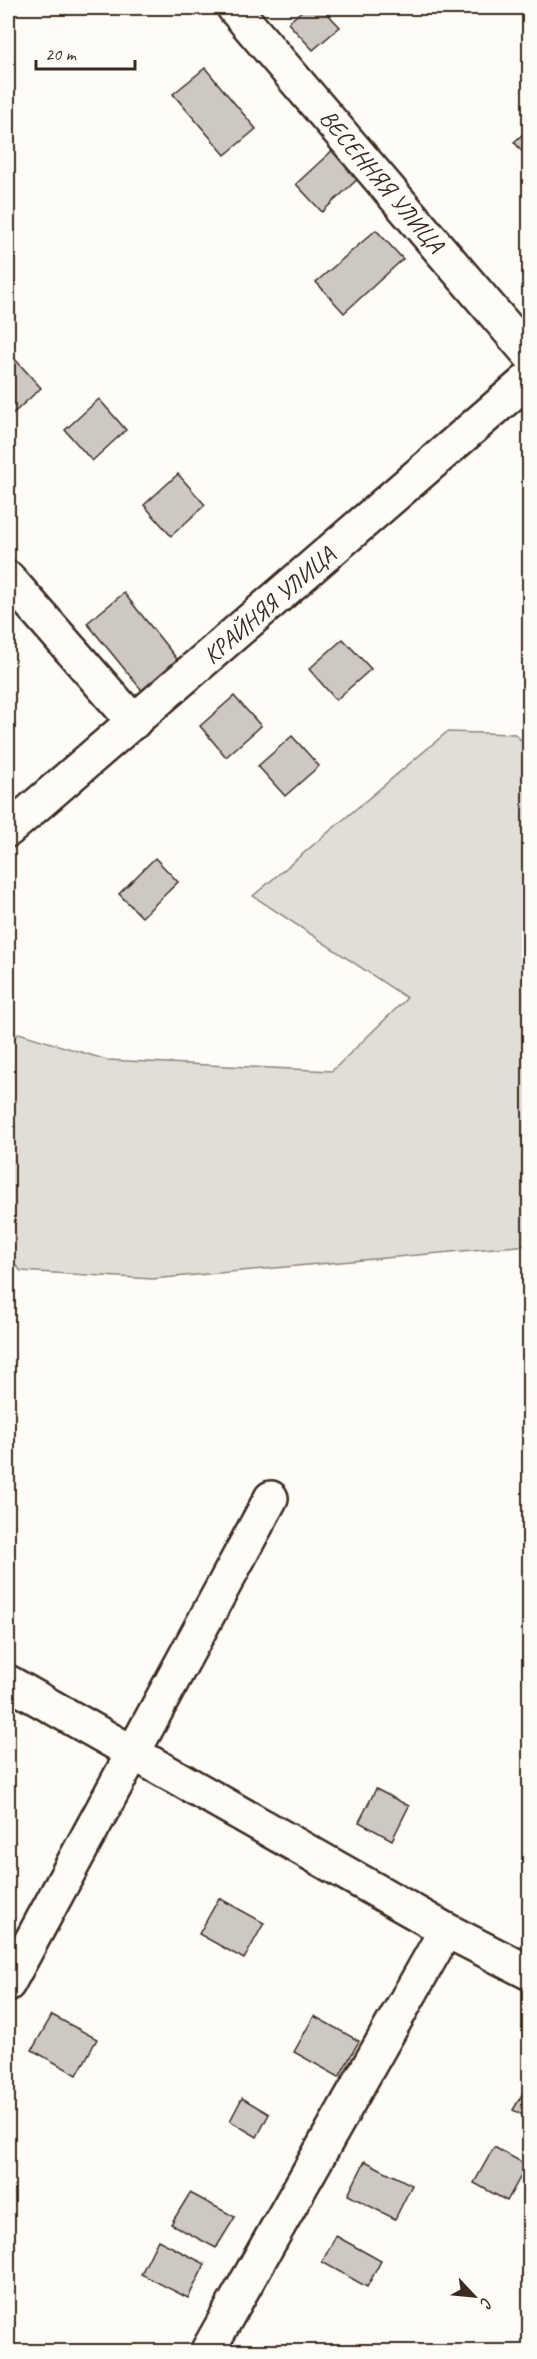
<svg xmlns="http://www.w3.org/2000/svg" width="537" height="2359" font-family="Caveat,sans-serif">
<rect width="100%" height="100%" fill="#fdfcf7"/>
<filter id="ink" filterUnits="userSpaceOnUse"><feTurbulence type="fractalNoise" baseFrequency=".0167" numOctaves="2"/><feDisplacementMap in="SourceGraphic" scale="12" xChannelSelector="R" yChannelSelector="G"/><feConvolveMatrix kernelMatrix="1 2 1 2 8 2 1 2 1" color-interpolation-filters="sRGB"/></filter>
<g filter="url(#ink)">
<!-- green -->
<polygon fill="#e1ded7" stroke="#8e847a" stroke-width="1.5" points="447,732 515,734 529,748 529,1245 152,1279 21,1271 8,1257 8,1044 19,1033 107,1060 332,1071 407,998 253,896"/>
<!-- building -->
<g fill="#cdc8c2" stroke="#3b2a1e" stroke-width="1.5">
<polygon points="305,8 322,8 340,27 313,50 288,23"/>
<polygon points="205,68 256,129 225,155 173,94"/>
<polygon points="530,128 530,160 514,142"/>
<polygon points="335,148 361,176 322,212 296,184"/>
<polygon points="376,230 403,259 344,313 316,282"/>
<polygon points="14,358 41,388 8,418 8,363"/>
<polygon points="99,399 126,430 92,461 65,430"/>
<polygon points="178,474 205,505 171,536 144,505"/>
<polygon points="124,593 181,664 144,693 87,623"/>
<polygon points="343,639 371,669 336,700 309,669"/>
<polygon points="234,696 261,726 226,757 200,726"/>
<polygon points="292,736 319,766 285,796 258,766"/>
<polygon points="155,858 178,882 142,917 119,894"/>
<polygon points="376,1789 409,1806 392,1840 359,1822"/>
<polygon points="219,1898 264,1923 244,1959 199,1934"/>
<polygon points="52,2015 97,2039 77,2075 32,2050"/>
<polygon points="314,2016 359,2041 339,2077 294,2052"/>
<polygon points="530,2081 530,2119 513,2110"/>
<polygon points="242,2098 269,2114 257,2137 230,2121"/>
<polygon points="494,2147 527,2165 507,2201 474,2183"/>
<polygon points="365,2161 412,2185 395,2219 348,2195"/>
<polygon points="190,2193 235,2217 216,2248 171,2224"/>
<polygon points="336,2236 381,2261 367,2287 322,2262"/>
<polygon points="158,2240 205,2264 188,2298 141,2274"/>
</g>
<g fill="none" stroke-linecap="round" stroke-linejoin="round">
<!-- minor casing -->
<g stroke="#3b2a1e" stroke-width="38">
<g id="minor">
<polyline points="234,8 530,355"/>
<polyline points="8,578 134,722"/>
<polyline points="8,830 530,378"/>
<polyline points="8,1682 446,1930 530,1973"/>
<polyline points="8,1984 271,1498"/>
<polyline points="207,2352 446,1930"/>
</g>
</g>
<!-- minor -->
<use href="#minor" stroke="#fdfcf7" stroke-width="33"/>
</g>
</g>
<g text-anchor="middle" stroke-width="5" stroke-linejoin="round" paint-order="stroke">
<!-- street labels -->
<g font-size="24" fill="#3b2a1e" stroke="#fdfcf7">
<text transform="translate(382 181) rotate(50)" y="8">ВЕСЕННЯЯ УЛИЦА</text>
<text transform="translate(269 605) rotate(-41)" y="8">КРАЙНЯЯ УЛИЦА</text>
</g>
</g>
<!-- margin -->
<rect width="537" height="2359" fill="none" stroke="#fdfcf7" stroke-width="30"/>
<rect x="15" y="15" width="507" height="2329" fill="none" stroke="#3b2a1e" stroke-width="2" filter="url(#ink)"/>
<!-- north arrow -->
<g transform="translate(474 2296) rotate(116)" stroke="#fdfcf7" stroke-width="4.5" paint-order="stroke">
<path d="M0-4.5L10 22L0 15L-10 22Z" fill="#3b2a1e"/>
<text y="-9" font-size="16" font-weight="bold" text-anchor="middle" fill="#3b2a1e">С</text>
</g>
<!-- scale -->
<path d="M36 60v9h99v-9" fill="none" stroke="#3b2a1e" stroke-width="3"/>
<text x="45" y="60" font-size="18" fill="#3b2a1e" stroke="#fdfcf7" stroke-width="4.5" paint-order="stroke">20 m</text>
</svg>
